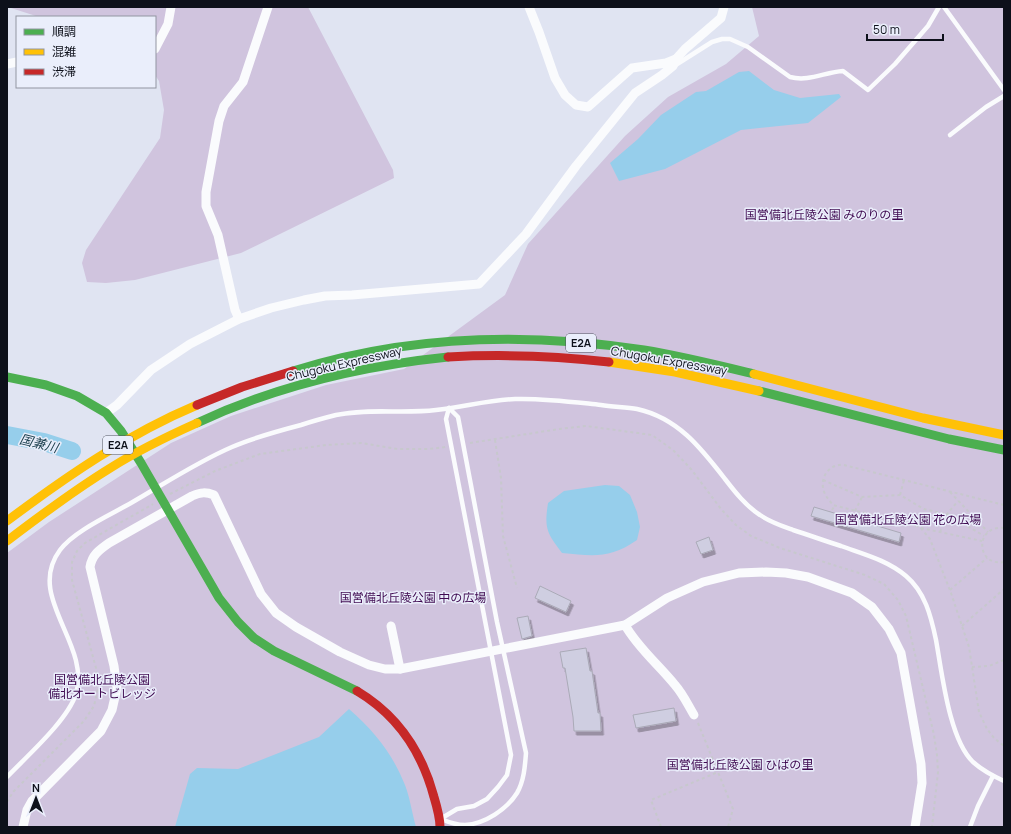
<svg xmlns="http://www.w3.org/2000/svg" width="1011" height="834" font-family="Manrope,'Noto Sans JP',sans-serif">
<defs>
<filter id="shadow"><feDropShadow dx="2.5" dy="4" stdDeviation="0" flood-color="#0004"/></filter>
</defs>
<rect width="100%" height="100%" fill="#e0e4f2"/>
<!-- green -->
<g fill="#d0c4de">
<polygon points="8,7 308,7 393,170 394,178 241,253 135,280 106,283 87,282 82,263 86,250 160,138 164,110 159,81 155,75 155,17 39,17"/>
<polygon points="752,7 1004,7 1004,827 7,827 7,553 49,522 171,443 231,416 326,385 404,369 505,295 528,244 625,136 668,97 726,64 759,36"/>
</g>
<!-- water -->
<g fill="#96ceeb">
<polygon points="749,71 774,90 800,98 839,94 841,97 808,123 741,130 665,169 619,181 610,163 638,139 661,115 696,92 706,91 739,72"/>
<path d="M605,485l14,1 11,9 7,17 3,15 -3,13c-27,19 -44,16 -75,13 -15,-20 -18,-24 -14,-50l16,-12z"/>
<path d="M349,709c26,23 43,44 56,76 5,13 7,28 11,42h-241l15,-53 7,-6 41,1 81,-32z"/>
</g>
<g fill="none" stroke-linecap="round" stroke-linejoin="round">
<!-- river -->
<polyline stroke="#96ceeb" stroke-width="18" points="7,435 44,442 72,451"/>
</g>
<!-- building -->
<g fill="#cfcee1" stroke="#aaaab7" filter="url(#shadow)">
<polygon points="814,507 901,533 899,542 811,516"/>
<polygon points="709,537 713,550 701,554 696,542"/>
<polygon points="540,586 571,601 566,612 535,598"/>
<polygon points="528,616 532,636 522,639 517,618"/>
<polygon points="586,648 590,671 592,671 598,713 600,713 601,731 574,731 573,717 565,668 563,668 560,652"/>
<polygon points="674,708 676,721 636,728 633,715"/>
</g>
<g fill="none" stroke-linecap="round" stroke-linejoin="round">
<!-- path -->
<g stroke="#c7c8cd" stroke-width="2" stroke-dasharray="3 3" stroke-linecap="butt">
<polyline points="495,440 501,478 503,536 517,588"/>
<polyline points="470,443 559,429 586,426 652,435 673,450 691,469 721,509 736,525 751,536 780,548 865,575 884,584 898,600 906,616 934,735 937,755 938,772 932,827"/>
<polyline points="823,480 862,497 900,495 924,509 949,515 984,536"/>
<polyline points="950,492 988,532"/>
<polyline points="170,494 215,471 260,454 326,445 361,443 398,449 429,449 446,447"/>
<polyline points="900,495 904,480"/>
<path d="M1004,505l-160,-40c-16,-2 -26,15 -19,29 2,4 5,7 8,11l87,22 10,12 21,54 18,54 10,65 8,17 7,9 10,8"/>
<polyline points="832,510 835,505"/>
<polyline points="855,511 862,497"/>
<polyline points="921,528 982,541"/>
<path d="M1004,528c-30,-3 -28,39 0,34"/>
<polyline points="940,532 947,514 958,501"/>
<polyline points="950,590 987,558"/>
<polyline points="962,626 1004,589"/>
<polyline points="972,667 989,666 1004,660"/>
<polyline points="698,723 733,809 728,827"/>
<polyline points="7,802 13,792 84,721 94,706 98,688 96,668 72,580 72,562 77,551 85,543 153,504"/>
<polyline points="661,827 651,800 718,772"/>
</g>
<!-- lane -->
<g stroke="#fafbfd" stroke-width="4.5">
<polyline points="944,7 1004,90"/>
<path d="M674,66l38,-24 10,-3h8l18,8 42,30c19,5 35,-5 53,-6l25,19 27,-26 33,-38 11,-19"/>
<polyline points="950,135 986,107 1004,96"/>
<path d="M7,777c20,-21 60,-56 69,-83 15,-51 -51,-97 -16,-144 14,-19 50,-35 71,-47 33,-19 66,-41 101,-56 23,-10 46,-16 69,-22 12,-4 23,-7 35,-10 33,-7 67,-1 100,-5 27,-3 53,-10 79,-11 29,-1 58,3 86,6 12,2 25,2 36,4 41,9 64,39 88,70 10,13 21,27 35,36 10,7 22,11 33,15 16,5 32,11 48,16 22,8 46,14 65,30 19,16 25,40 30,64 6,33 13,99 37,122 9,8 20,14 31,19"/>
<polyline points="442,818 457,809 474,806 487,799 498,787 507,775 511,755 446,419 449,408"/>
<path d="M441,819c7,3 16,6 24,6 20,-1 42,-16 52,-32 7,-12 8,-27 9,-40l-29,-131 -39,-205 -9,-9"/>
<polyline points="970,827 978,806 993,776"/>
</g>
<!-- street -->
<g stroke="#fafbfd" stroke-width="9">
<polyline points="155,49 168,24 171,7"/>
<polyline points="676,59 685,49 721,18 724,7"/>
<polyline points="7,64 17,62"/>
<polyline points="239,319 235,310 218,235 206,206 206,192 219,121 224,106 243,82 268,7"/>
<polyline points="106,413 117,405 151,370 190,344 239,319 271,308 304,300 325,296 352,295 479,284 526,234 576,166 635,93 662,75 673,66 676,59 666,63 632,68 588,107 576,105 565,95 555,78 539,32 529,7"/>
<path d="M625,625c13,23 34,40 50,60 8,9 13,20 19,30"/>
<polyline points="391,626 400,669"/>
<path d="M23,827l4,-17 5,-9 69,-70 11,-21 5,-22 -3,-22 -24,-99c2,-12 9,-17 19,-24l83,-47c9,-4 14,-4 22,-1l47,99 15,19 20,14 44,25 29,13 16,4h15l225,-44 42,-27 36,-16 36,-9 27,-1 20,1 22,4 44,16 20,14 17,22 12,24 20,111 1,19 -7,44"/>
</g>
<!-- fast -->
<g stroke="#4caf50" stroke-width="9">
<path d="M293,371c114,-36 234,-39 351,-21 37,6 73,15 110,24"/>
<polyline points="7,377 46,385 77,396 106,413 121,431 141,463 219,598 238,622 254,638 274,651 357,691"/>
<polyline points="759,391 949,439 1004,450"/>
<path d="M197,423c79,-37 164,-57 251,-66"/>
</g>
<!-- slow -->
<g stroke="#ffc107" stroke-width="9">
<polyline points="609,362 675,372 759,391"/>
<polyline points="754,374 923,418 1004,435"/>
<path d="M7,521c60,-45 121,-87 190,-116"/>
<path d="M7,541c34,-26 69,-52 105,-74 27,-17 56,-31 85,-44"/>
</g>
<!-- jam -->
<g stroke="#c62828" stroke-width="9">
<path d="M448,357c54,-3 108,-1 161,5"/>
<polyline points="197,405 242,387 293,371"/>
<path d="M357,691c42,25 65,61 77,106 3,10 6,20 6,30"/>
</g>
</g>
<g text-anchor="middle" stroke-width="3" stroke-linejoin="round" paint-order="stroke">
<!-- shield labels -->
<g fill="#eaeefb" stroke="#4f535e" stroke-width="1">
<rect x="566" y="334" width="30" height="18" rx="3"/>
<rect x="103" y="436" width="30" height="18" rx="3"/>
</g>
<g font-size="11" font-weight="bold" fill="#0d101a">
<text x="581" y="347">E2A</text>
<text x="118" y="449">E2A</text>
</g>
<!-- park labels -->
<g font-size="12" fill="#3f0a51" stroke="#eaeefb">
<text x="824" y="219">国営備北丘陵公園 みのりの里</text>
<text x="908" y="524">国営備北丘陵公園 花の広場</text>
<text x="413" y="602">国営備北丘陵公園 中の広場</text>
<text x="102" y="684">国営備北丘陵公園<tspan x="102" dy="14">備北オートビレッジ</tspan></text>
<text x="740" y="769">国営備北丘陵公園 ひばの里</text>
</g>
<!-- street labels -->
<g font-size="12" fill="#0d101a" stroke="#eaeefb">
<text transform="translate(669 361) rotate(10)" y="4">Chugoku Expressway</text>
<text transform="translate(344 364) rotate(-13)" y="4">Chugoku Expressway</text>
</g>
<!-- water labels -->
<g font-size="13" font-style="italic" fill="#1e4251" stroke="#eaeefb">
<text transform="translate(39 443) rotate(14)" y="5">国兼川</text>
</g>
</g>
<!-- border -->
<rect width="1011" height="834" fill="none" stroke="#0d101a" stroke-width="16"/>
<!-- legend -->
<rect x="16" y="16" width="140" height="72" fill="#eaeefb" stroke="#9295a1"/>
<rect x="24" y="29" width="20" height="6" fill="#4caf50" stroke="#9295a1"/>
<text x="52" y="36" font-size="12" fill="#0d101a">順調</text>
<rect x="24" y="49" width="20" height="6" fill="#ffc107" stroke="#9295a1"/>
<text x="52" y="56" font-size="12" fill="#0d101a">混雑</text>
<rect x="24" y="69" width="20" height="6" fill="#c62828" stroke="#9295a1"/>
<text x="52" y="76" font-size="12" fill="#0d101a">渋滞</text>
<!-- north arrow -->
<g transform="translate(36 798)" stroke="#eaeefb" stroke-width="3" paint-order="stroke">
<path d="M0-3L7 15L0 10L-7 15Z" fill="#0d101a"/>
<text y="-6" font-size="11" font-weight="bold" text-anchor="middle" fill="#0d101a">N</text>
</g>
<!-- scale -->
<path d="M867 34v6h76v-6" fill="none" stroke="#0d101a" stroke-width="2"/>
<text x="873" y="34" font-size="12" fill="#0d101a" stroke="#eaeefb" stroke-width="3" paint-order="stroke">50 m</text>
</svg>
